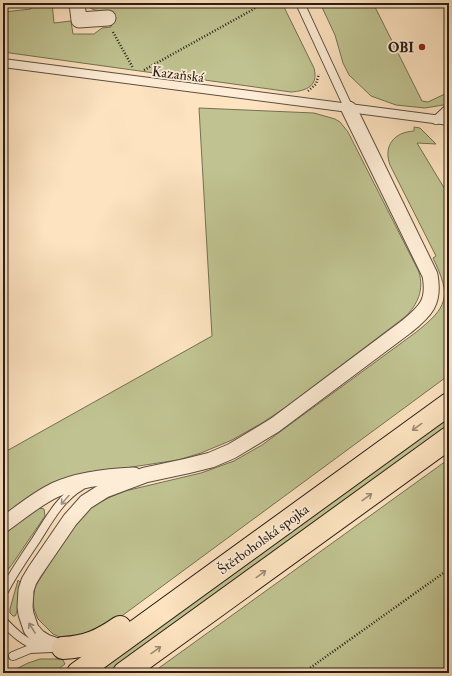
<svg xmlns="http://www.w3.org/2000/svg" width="452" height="676" font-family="'IM FELL Double Pica',serif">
<rect width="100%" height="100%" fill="#fde3c0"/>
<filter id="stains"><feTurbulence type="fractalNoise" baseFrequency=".005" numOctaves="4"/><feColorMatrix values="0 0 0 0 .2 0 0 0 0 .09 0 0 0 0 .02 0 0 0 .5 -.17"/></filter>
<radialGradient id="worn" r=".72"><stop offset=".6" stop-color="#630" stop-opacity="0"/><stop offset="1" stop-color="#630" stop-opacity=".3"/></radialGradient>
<!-- green -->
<g fill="#c0c391" stroke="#747054">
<path d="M31,3h21l2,20 17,-2 2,13h21l8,-6 9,-1 -1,-16c-12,0 -17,1 -25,-8h197l32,65c5,18 -8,23 -23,24l-288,-40v-40l28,-3z"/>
<polygon points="320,3 373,3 422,101 428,102 449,92 449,104 425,108 396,105 371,96 349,75 343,63 335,35"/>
<path d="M199,108l115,5 21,6 5,3 8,10 71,140c5,18 -1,32 -14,45l-119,90 -24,16 -30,17 -31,13 -23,7 -92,14 -83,43v-64l209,-117z"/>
<path d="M414,127l6,1 16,16 -19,-1 32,53v179l-349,257 -38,6 -9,-4 -15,-15 -4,-10 -1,-9 2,-13 16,-26 26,-39 14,-15 17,-9 17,-7 76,-18 33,-12 28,-16 153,-112c33,-26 37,-36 18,-75l3,-2 -46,-91c-7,-19 4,-33 24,-34z"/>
<polygon points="446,419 449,420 449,427 107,673 94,673"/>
<polygon points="449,459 449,673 152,673 446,461"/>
<polygon points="39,508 44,509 45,516 13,563 3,576 3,534"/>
<path d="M18,580l3,3c-1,6 -3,30 -6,33h-2l-3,-3v-4z"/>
<polygon points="40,659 60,659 63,660 65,664 53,673 8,673 28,663"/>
</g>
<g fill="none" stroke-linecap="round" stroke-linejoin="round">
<!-- service casing -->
<g stroke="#5d4e41" stroke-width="10">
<g id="service">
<polyline points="300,3 349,109"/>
<polyline points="3,63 449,121"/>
<polyline points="436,120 449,108"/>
<path d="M3,593c9,-18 21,-35 33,-53 12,-19 25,-43 45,-54"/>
<path d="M3,621c11,12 21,21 36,26"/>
<polyline points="13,656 30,649 51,648"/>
</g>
</g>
<!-- minor casing -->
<g stroke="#5d4e41" stroke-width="17">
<g id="minor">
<polyline points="77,3 79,20 108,18"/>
<path d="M3,525c17,-12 33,-26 52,-35 24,-11 53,-14 79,-15"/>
<path d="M63,648l-17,-6 -8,-5 -7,-8 -5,-15 -1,-7 1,-17 3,-9 6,-10 35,-51 16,-18 19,-12 40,-15 42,-9 24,-6 21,-9 43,-26 131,-98c20,-16 29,-25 24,-52l-81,-166"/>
</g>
</g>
<!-- trunk casing -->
<g stroke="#281d17" stroke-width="24">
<g id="trunk">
<path d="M63,648c24,-1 38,-8 57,-21"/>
<polyline points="78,673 449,404"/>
<polyline points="124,673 449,438"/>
</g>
</g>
<!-- path -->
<g stroke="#281d17" stroke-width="2.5" stroke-dasharray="1 2" stroke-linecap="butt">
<polyline points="113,32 133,68"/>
<polyline points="144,70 252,10 262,3"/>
<polyline points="308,91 316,84 319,74"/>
<polyline points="303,673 449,569"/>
</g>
<!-- service -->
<use href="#service" stroke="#feedd6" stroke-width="8"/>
<!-- minor -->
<use href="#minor" stroke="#feedd6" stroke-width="15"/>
<!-- trunk -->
<use href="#trunk" stroke="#fde3c0" stroke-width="22"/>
</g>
<!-- one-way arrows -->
<defs><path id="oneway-shaft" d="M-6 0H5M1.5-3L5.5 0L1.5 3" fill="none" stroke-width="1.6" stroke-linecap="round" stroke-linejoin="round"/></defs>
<g stroke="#9d8a74">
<use href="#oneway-shaft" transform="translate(417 427) rotate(144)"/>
<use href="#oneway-shaft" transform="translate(367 497) rotate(-36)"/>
<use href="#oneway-shaft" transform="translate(261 574) rotate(-36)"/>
<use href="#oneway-shaft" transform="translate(156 650) rotate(-36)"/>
</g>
<g stroke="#9e8f80">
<use href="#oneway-shaft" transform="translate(65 500) rotate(132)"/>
<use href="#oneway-shaft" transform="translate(32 628) rotate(-122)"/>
</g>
<!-- markers -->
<circle fill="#8f2418" stroke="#feedd6" stroke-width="1.5" cx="422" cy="47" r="4"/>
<g text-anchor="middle" stroke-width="3.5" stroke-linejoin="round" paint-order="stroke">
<!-- poi labels -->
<g font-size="14" font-weight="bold" fill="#281d17" stroke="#feedd6" text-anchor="end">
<text x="414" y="52">OBI</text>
</g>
<!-- street labels -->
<g font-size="14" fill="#281d17" stroke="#feedd6">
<text transform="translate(178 74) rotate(7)" y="5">Kazaňská</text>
<text transform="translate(263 539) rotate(-36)" y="5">Štěrboholská spojka</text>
</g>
</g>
<!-- margin -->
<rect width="452" height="676" fill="none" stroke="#fde3c0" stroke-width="16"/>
<rect x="4" y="4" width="444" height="668" fill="none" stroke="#281d17" stroke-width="2"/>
<rect x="8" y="8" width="436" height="660" fill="none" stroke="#281d17"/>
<rect width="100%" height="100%" filter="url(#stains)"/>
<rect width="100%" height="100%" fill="url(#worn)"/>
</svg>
